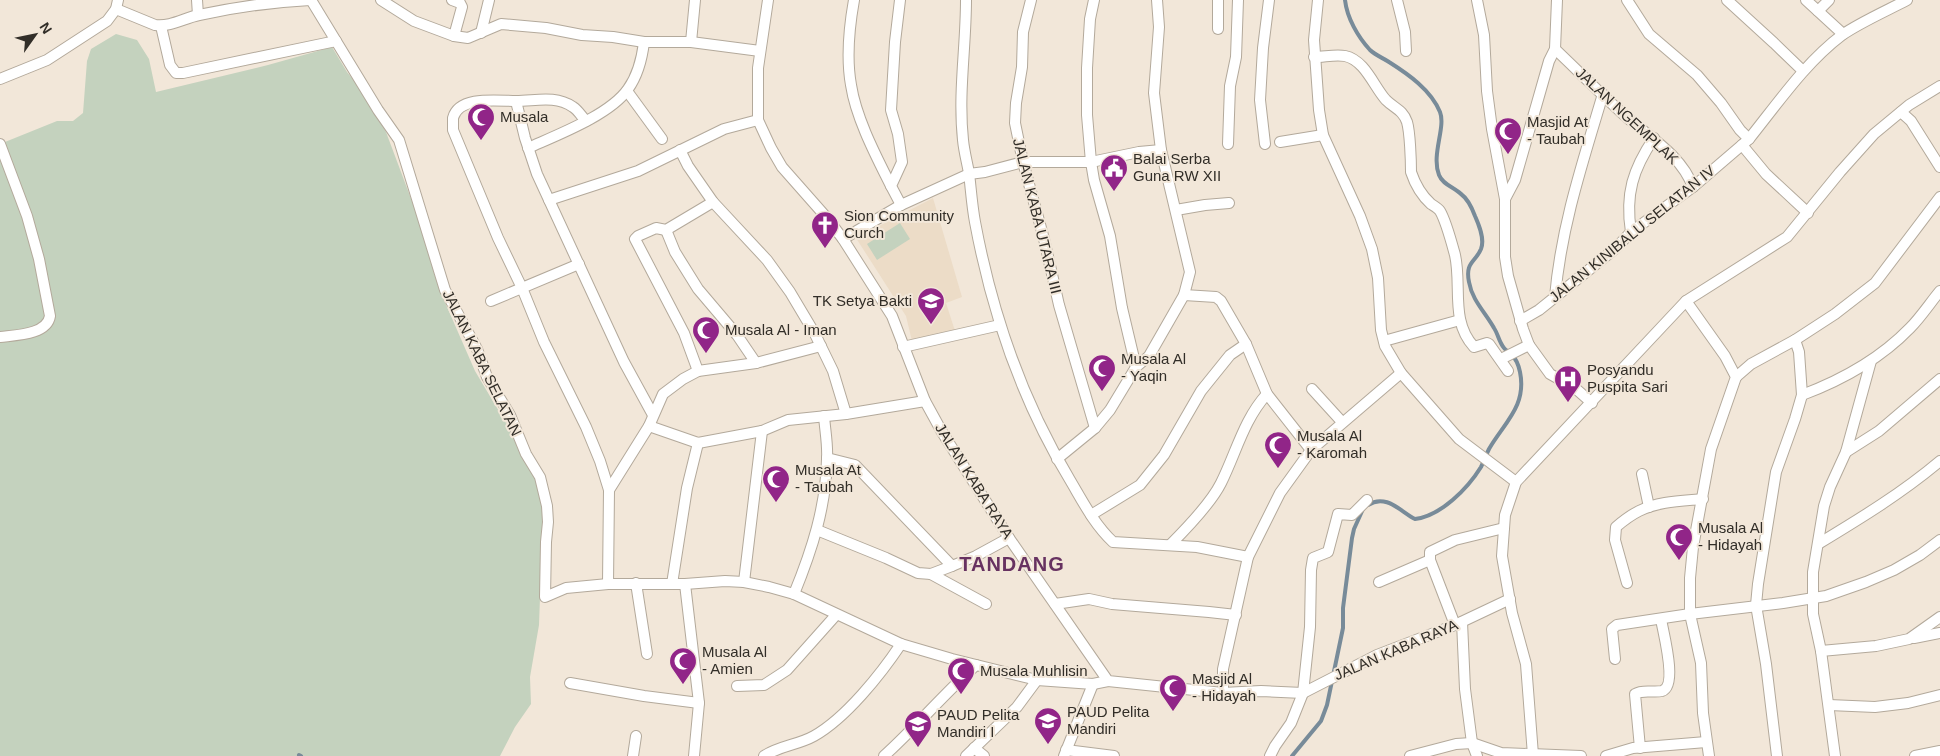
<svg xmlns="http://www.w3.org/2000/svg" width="1940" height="756" font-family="Arial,sans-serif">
<rect width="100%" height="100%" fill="#f2e7d9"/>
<!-- built -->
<polygon fill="#ecdcc7" points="933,198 962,297 946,303 956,334 912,341 906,316 856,238"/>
<!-- green -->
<g fill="#c4d2be">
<polygon points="116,34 137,40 149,59 156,92 268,65 332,47 347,72 364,93 386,132 428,244 434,273 444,300 475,371 519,445 541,491 544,553 541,570 539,625 530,677 531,704 515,727 500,756 0,756 0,144 57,121 73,121 83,113 87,61 91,49"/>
<polygon points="900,223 910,239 877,260 867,244"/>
</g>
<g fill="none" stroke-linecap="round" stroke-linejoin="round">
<!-- stream -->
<g stroke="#788b99" stroke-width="4">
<path d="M1345,0c2,18 13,37 25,50 5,5 13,8 19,12 19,12 42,28 51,50 6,15 -9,43 -1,63 4,10 15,12 22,19 7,5 11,14 14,22 4,9 10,23 6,33 -6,14 -16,13 -12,33 3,18 16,30 25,46 4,6 5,14 10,20 2,3 6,4 8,7 4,4 7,12 8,17 7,34 -16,51 -31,77 -3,6 -5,12 -8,18 -13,21 -40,49 -66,52 -14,-7 -29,-26 -47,-14"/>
<polyline points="299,755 301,756"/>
<polyline points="1292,756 1321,721 1327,705 1343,628 1343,608 1352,538 1354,529 1363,509"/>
</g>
<!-- minor casing -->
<g stroke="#b3a99b" stroke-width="12">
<g id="minor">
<polyline points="197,0 198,15"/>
<polyline points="311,0 378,110 399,140 445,290 477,349 487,377 510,415 526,454 540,477 547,506 548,522 546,542 545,597 566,588 608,584 685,584 725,581 744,582 769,587 794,594 901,644 952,659 1037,680 1093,684 1108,681"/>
<polyline points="381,0 414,21 454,36 468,38 501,24 546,28 582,35 613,37 644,42 691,42 760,51"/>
<polyline points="452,0 460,3 462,7 454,36"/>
<polyline points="768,0 758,68 758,120 771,148 782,167 827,218 843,239 892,316 925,401 942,432 1009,538 1108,681 1223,693 1261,691 1303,693 1377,655 1455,625 1510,599"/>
<path d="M854,0c-5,28 -8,57 -3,85 5,33 25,71 40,101"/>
<polyline points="900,0 895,42 891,110 898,134 902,162 891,186 901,205"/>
<path d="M966,0c0,47 -8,93 -3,140 1,11 4,22 6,33 2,17 3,33 6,49 17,91 47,179 95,258 13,22 24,44 43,62l84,5 51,10"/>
<polyline points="1031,0 1023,32 1022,67 1016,103 1015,123 1023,162 1044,239 1059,305 1095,428"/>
<polyline points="1094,0 1090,19 1087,68 1087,115 1091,162 1094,180 1110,236 1122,308 1136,367"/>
<polyline points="1318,0 1314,40 1319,110 1323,135 1360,216 1372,249 1378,278 1381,330 1385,346 1401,373 1459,439 1516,482"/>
<polyline points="1397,0 1405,32 1406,51"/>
<polyline points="1477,0 1484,35 1487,91 1492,129 1505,199 1505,257 1508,276 1523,329 1529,345 1550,374 1575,388 1592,403"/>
<polyline points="1627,0 1649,34 1697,75 1721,103 1740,130 1749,139 1742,145 1766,174 1808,213"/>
<polyline points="1727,0 1774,43 1803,71"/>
<polyline points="1806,0 1843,34"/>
<path d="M116,9l39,16c16,2 29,-7 44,-10 37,-8 74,-13 111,-15"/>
<polyline points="1818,11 1829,0"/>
<polyline points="161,26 170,65 176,73 183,73 336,41"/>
<polyline points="1218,29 1218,0"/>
<polyline points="481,33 489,0"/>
<polyline points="691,42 695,0"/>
<path d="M1555,49c22,21 44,43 67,64 25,23 59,41 71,74"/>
<path d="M1314,57c10,0 22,-3 31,-1 20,4 29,31 41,44 8,8 17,10 21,22 3,10 4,39 4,50 4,12 10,23 20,32 3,2 7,4 9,7 6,10 12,33 15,44 7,31 -5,66 19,92l13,-4 2,1 19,27"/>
<polyline points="0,79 47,60 107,21 116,9 118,0"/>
<polyline points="627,91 662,139"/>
<polyline points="516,101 525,138 537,174 624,362 653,415"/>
<polyline points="1901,112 1911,121 1940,167"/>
<path d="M586,121c-4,-4 -8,-11 -13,-14 -18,-12 -37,-6 -57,-6 -17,0 -57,-6 -63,17 0,4 0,8 0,12l45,108 24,50 22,54 42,85 14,34 9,29 -1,94"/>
<path d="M1749,139c29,-36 56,-76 93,-104 17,-12 46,-25 65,-35"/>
<polyline points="1280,142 1323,135"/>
<path d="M0,144l27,72 12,43 11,57c-3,19 -35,19 -50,21"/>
<polyline points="1228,144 1230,86 1236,57 1238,0"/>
<polyline points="1265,144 1260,100 1263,48 1269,0"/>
<path d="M528,148c29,-13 82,-33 100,-59 10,-14 14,-30 16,-47"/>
<polyline points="680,150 688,166 713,202 767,260 790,292 815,334 833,371 846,414"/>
<polyline points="1505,199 1515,180 1549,61 1555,49 1557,0"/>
<polyline points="549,200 638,171 724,129 758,120"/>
<polyline points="1176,210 1205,205 1229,203"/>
<polyline points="666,230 675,252 698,289 737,335 756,363"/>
<path d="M1631,232c-6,-38 2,-63 23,-94"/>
<polyline points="843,239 901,205 969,174 985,172 1023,162 1091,162 1139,152 1161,150"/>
<polyline points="1184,295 1216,297 1221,301 1246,344 1267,394 1311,450"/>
<path d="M1555,297c6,-70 28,-136 48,-203"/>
<polyline points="491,301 579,264"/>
<polyline points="1686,301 1725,356 1736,377 1711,449 1693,547 1690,578 1690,614 1701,663 1703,713 1709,756"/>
<polyline points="1520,321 1539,310 1616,248 1631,232 1693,187 1742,145"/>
<polyline points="1384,341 1460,320"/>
<polyline points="903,347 1000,325"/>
<polyline points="1501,359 1529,345"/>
<polyline points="698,371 684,333 635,239 638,236 656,228 666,230 713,202"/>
<polyline points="1736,377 1751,364 1795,340 1835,314 1875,283 1940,197"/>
<polyline points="1312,389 1342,422"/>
<path d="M1802,395c40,-15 78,-36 108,-67 11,-11 20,-25 30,-37"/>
<polyline points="649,426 698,443 762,431 788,420 846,414 925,401"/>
<polyline points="1846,452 1879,431 1940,379"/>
<polyline points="827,458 855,465 952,566 976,556 1009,538"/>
<polyline points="1057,459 1095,428 1110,410 1136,367 1149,356 1184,295 1190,272 1161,150 1154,93 1159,27 1157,0"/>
<polyline points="1642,474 1649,507"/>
<polyline points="609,490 649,426 663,394 683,379 698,371 756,363 821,346"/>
<polyline points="1091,515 1140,485 1164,455 1201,391 1230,355 1246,344"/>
<polyline points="817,530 886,558 918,573 931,574 952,566"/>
<path d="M1818,544c43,-26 84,-51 122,-83"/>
<path d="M1170,545c16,-16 41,-42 51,-62 15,-30 23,-64 46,-89"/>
<polyline points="931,574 986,604"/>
<polyline points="744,582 762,431"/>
<polyline points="1379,582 1430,560"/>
<polyline points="636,583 647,654"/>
<path d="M1627,583l-12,-43 1,-13c7,-6 15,-12 23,-16 20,-10 42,-10 64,-12"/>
<polyline points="672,584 687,488 698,443"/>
<polyline points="685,584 699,703 694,756"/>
<path d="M794,594c18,-44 32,-87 33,-135 1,-14 -2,-29 -3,-43"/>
<polyline points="1055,604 1089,599 1112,604 1209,612 1236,615"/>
<polyline points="1462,622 1465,689 1472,743 1477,756"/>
<polyline points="1455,625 1430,560 1430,552 1455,540 1504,528"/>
<polyline points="1914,638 1940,633"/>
<polyline points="1821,651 1876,646 1909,639 1940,617"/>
<polyline points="1615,659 1612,629 1617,625 1690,614 1783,603 1826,596 1866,582 1894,570 1920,555 1940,540"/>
<polyline points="570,683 644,696 699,703"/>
<polyline points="737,686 764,685 787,670 836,615"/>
<polyline points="1223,693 1223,669 1248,557 1280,493 1311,450 1401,373"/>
<polyline points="1829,705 1875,707 1908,703 1940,695"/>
<polyline points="974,748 984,756"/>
<path d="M1640,748l-5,-54c8,-5 18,-1 27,-3 16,-5 1,-59 -1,-72"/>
<polyline points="1066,750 1114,756"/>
<polyline points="1533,755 1526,664 1512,613 1502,556 1505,515 1516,482 1686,301 1787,237 1840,172 1874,134 1909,105 1940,86"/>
<polyline points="633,756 636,736"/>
<path d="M764,756c15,-10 34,-11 50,-20 32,-18 67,-62 87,-92"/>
<path d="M884,756c32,-29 60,-62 92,-91"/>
<polyline points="966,756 1017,707 1037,680"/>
<polyline points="1064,756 1093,684"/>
<polyline points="1270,756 1275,746 1291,723 1303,693 1310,627 1311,570 1313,558 1328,552 1338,514 1352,515 1367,500"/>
<polyline points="1410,756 1456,744 1472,743 1501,753 1581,756"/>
<polyline points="1606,756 1633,748 1706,742"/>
<polyline points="1777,756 1766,664 1756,605 1758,584 1776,472 1795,419 1802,395 1799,352 1795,340"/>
<polyline points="1835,756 1821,651 1813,614 1813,572 1824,506 1830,487 1846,452 1871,361"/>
<polyline points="1915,756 1940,751"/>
</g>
</g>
<!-- minor -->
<use href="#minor" stroke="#fff" stroke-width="10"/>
</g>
<!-- icons -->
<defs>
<g id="mosque-pin" transform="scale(1.4375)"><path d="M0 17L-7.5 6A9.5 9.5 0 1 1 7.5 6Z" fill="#912588" stroke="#f2e7d9"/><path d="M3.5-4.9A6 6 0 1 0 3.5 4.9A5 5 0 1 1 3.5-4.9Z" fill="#fff"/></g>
<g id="civic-pin" transform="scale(1.4375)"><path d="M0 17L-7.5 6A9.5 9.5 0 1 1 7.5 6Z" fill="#912588" stroke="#f2e7d9"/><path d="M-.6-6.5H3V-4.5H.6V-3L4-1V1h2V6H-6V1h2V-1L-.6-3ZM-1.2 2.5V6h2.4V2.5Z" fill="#fff"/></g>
<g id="church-pin" transform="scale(1.4375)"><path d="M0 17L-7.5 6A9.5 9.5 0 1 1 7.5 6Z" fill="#912588" stroke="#f2e7d9"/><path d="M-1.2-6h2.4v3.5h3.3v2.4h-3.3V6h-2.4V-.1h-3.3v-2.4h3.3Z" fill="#fff"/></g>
<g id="school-pin" transform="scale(1.4375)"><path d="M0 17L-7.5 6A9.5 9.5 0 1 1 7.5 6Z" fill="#912588" stroke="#f2e7d9"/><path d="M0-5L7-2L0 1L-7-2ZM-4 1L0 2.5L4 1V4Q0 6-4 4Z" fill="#fff"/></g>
<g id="hospital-pin" transform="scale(1.4375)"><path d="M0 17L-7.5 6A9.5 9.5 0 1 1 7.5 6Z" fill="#912588" stroke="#f2e7d9"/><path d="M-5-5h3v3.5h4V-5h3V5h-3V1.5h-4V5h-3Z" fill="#fff"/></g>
</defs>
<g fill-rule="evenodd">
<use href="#mosque-pin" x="481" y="117"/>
<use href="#mosque-pin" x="1508" y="131"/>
<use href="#civic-pin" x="1114" y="168"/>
<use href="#church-pin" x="825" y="225"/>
<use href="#school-pin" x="931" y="301"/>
<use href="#mosque-pin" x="706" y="330"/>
<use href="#mosque-pin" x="1102" y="368"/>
<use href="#hospital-pin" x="1568" y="379"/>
<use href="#mosque-pin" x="1278" y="445"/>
<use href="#mosque-pin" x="776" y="479"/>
<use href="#mosque-pin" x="1679" y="537"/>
<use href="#mosque-pin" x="683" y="661"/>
<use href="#mosque-pin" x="961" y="671"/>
<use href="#mosque-pin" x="1173" y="688"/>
<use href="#school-pin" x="1048" y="721"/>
<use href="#school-pin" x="918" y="724"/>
</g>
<g text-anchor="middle" stroke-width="4" stroke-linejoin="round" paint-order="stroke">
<!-- street labels -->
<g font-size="15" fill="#322e28" stroke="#f2e7d9">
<text transform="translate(1627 116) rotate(43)" y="5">JALAN NGEMPLAK</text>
<text transform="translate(1037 216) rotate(76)" y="5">JALAN KABA UTARA III</text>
<text transform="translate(1632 234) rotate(-39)" y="5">JALAN KINIBALU SELATAN IV</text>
<text transform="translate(482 363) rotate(64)" y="5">JALAN KABA SELATAN</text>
<text transform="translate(974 481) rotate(58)" y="5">JALAN KABA RAYA</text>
<text transform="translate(1396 650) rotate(-23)" y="5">JALAN KABA RAYA</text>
</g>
<!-- poi labels -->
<g font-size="15" fill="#322e28" stroke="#f2e7d9" text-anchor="start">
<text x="500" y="122">Musala</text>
<text x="1527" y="127">Masjid At<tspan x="1527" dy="17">- Taubah</tspan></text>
<text x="1133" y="164">Balai Serba<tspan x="1133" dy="17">Guna RW XII</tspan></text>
<text x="844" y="221">Sion Community<tspan x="844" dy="17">Curch</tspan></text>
<text x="912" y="306" text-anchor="end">TK Setya Bakti</text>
<text x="725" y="335">Musala Al - Iman</text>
<text x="1121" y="364">Musala Al<tspan x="1121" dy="17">- Yaqin</tspan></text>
<text x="1587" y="375">Posyandu<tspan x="1587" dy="17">Puspita Sari</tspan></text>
<text x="1297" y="441">Musala Al<tspan x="1297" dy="17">- Karomah</tspan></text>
<text x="795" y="475">Musala At<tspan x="795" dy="17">- Taubah</tspan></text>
<text x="1698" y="533">Musala Al<tspan x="1698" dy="17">- Hidayah</tspan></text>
<text x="702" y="657">Musala Al<tspan x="702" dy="17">- Amien</tspan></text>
<text x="980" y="676">Musala Muhlisin</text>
<text x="1192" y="684">Masjid Al<tspan x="1192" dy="17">- Hidayah</tspan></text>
<text x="1067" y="717">PAUD Pelita<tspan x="1067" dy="17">Mandiri</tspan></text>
<text x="937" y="720">PAUD Pelita<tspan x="937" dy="17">Mandiri I</tspan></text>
</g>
<!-- district labels -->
<g font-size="20" font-weight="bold" letter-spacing="1" fill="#673261" stroke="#f2e7d9">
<text x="1012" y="571">TANDANG</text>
</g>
</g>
<!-- north arrow -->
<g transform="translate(35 35) rotate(57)" stroke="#f2e7d9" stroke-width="4" paint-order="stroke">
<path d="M0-4L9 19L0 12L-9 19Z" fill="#322e28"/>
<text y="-8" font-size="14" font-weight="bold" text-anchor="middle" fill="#322e28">N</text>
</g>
</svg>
